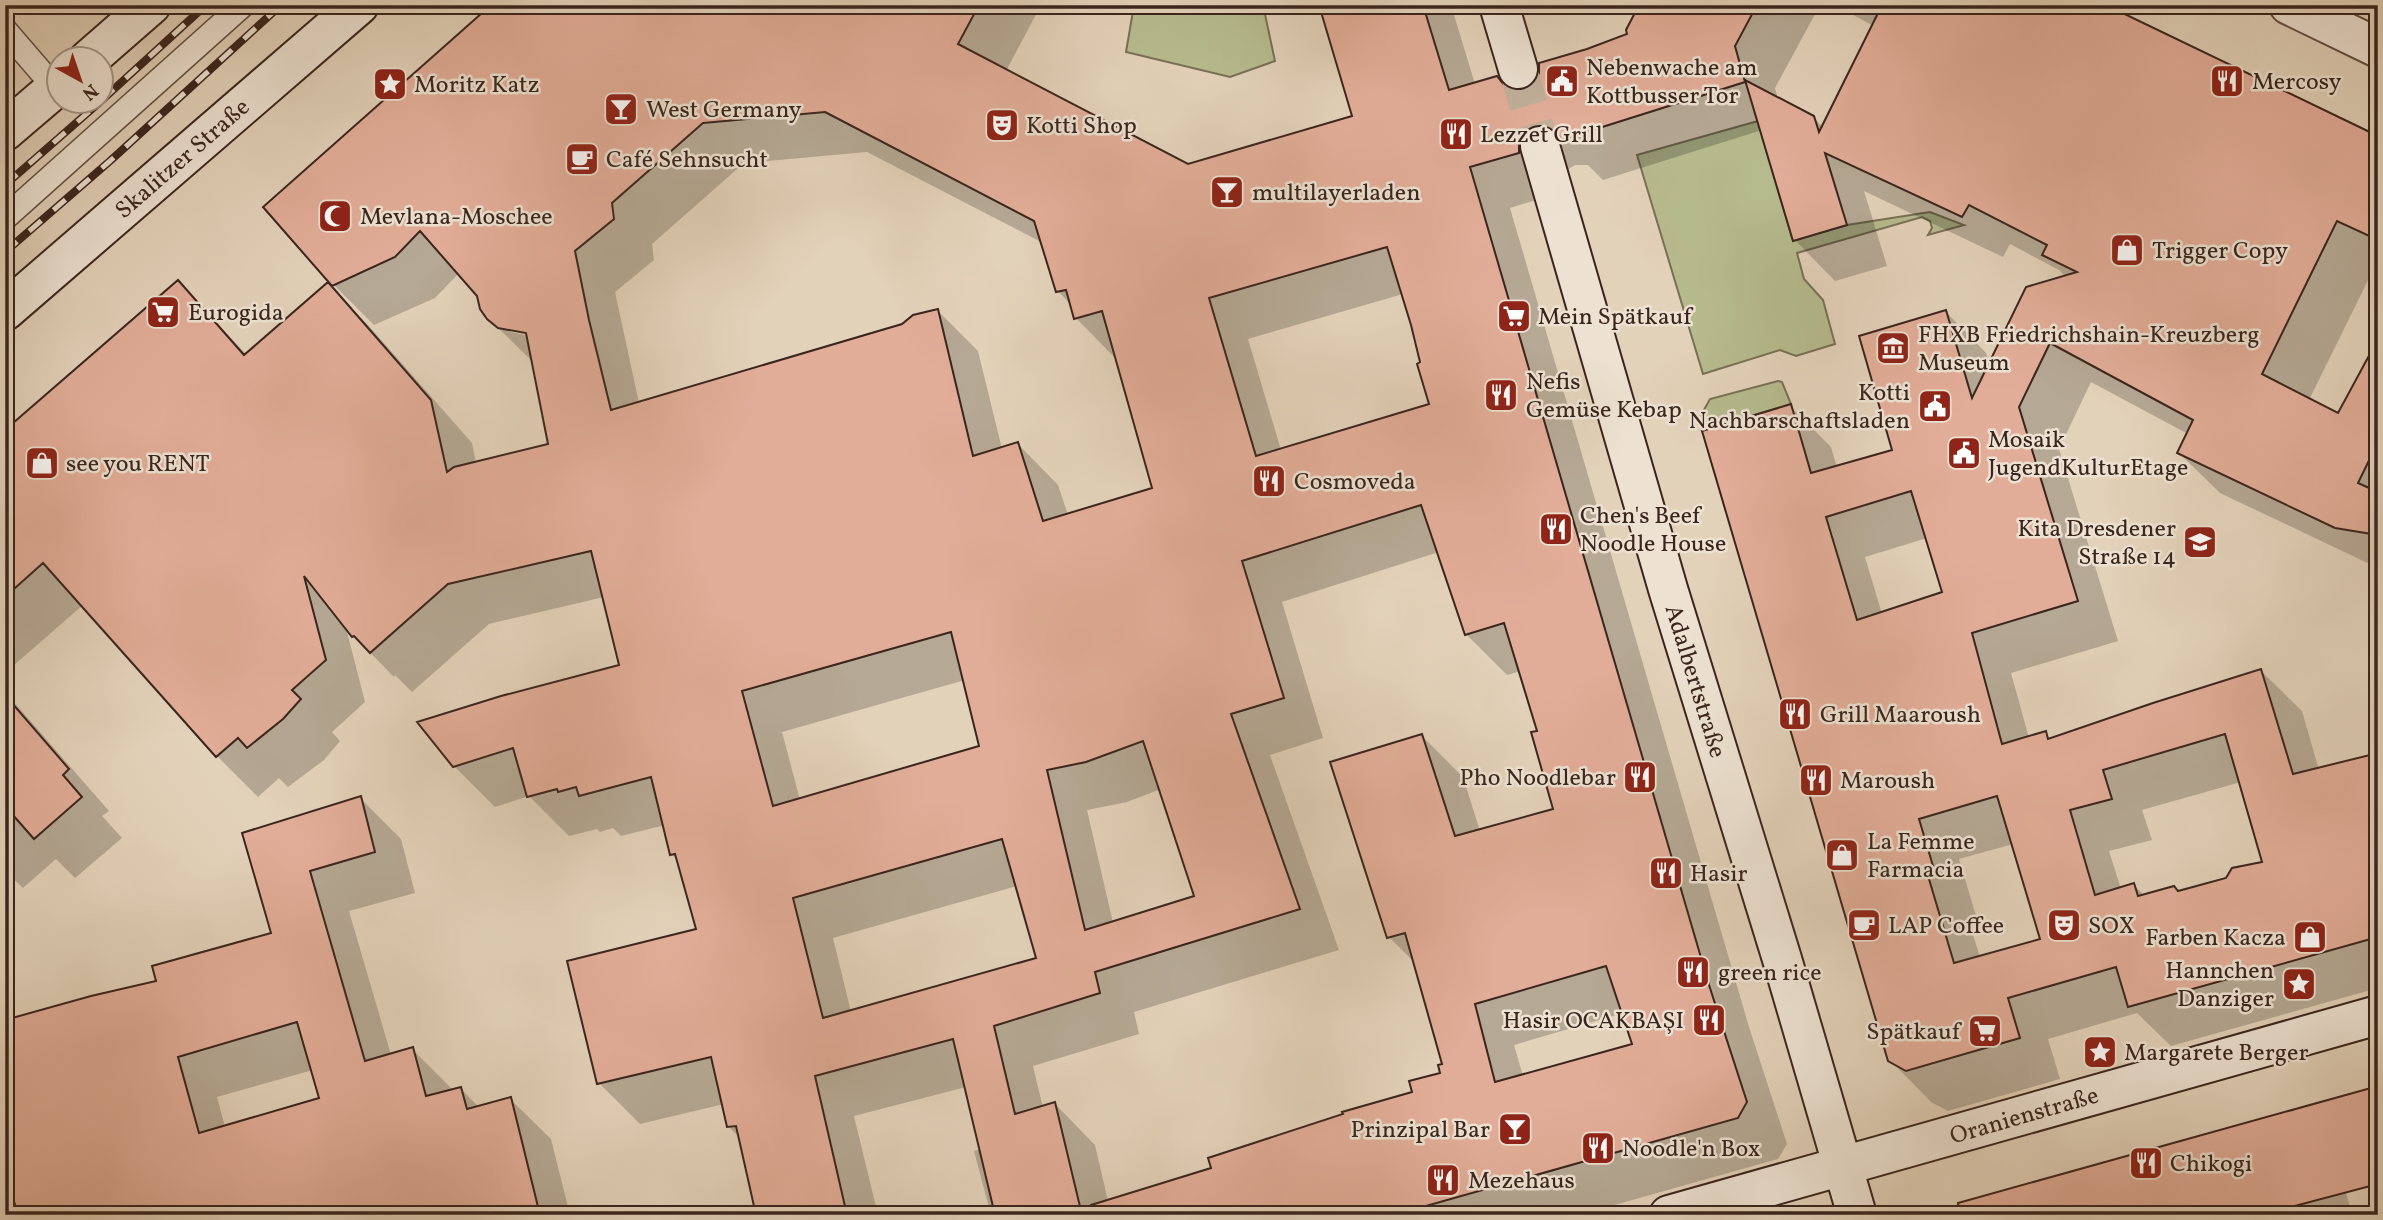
<svg xmlns="http://www.w3.org/2000/svg" width="2383" height="1220" font-family="Vollkorn,serif">
<rect width="100%" height="100%" fill="#e3d2ba"/>
<filter id="stains"><feTurbulence type="fractalNoise" baseFrequency=".00286" numOctaves="4"/><feColorMatrix values="0 0 0 0 .2 0 0 0 0 .09 0 0 0 0 .02 0 0 0 .5 -.17"/></filter>
<radialGradient id="worn" r=".72"><stop offset=".6" stop-color="#630" stop-opacity="0"/><stop offset="1" stop-color="#630" stop-opacity=".3"/></radialGradient>
<!-- green -->
<g fill="#b6bb8e" stroke="#787056" stroke-width="2">
<polygon points="1134,5 1263,5 1275,61 1230,77 1126,52"/>
<polygon points="1758,121 1793,241 1847,225 1930,212 1964,225 1928,235 1932,228 1930,221 1922,217 1797,253 1804,279 1823,300 1835,344 1796,356 1780,350 1703,374 1637,155"/>
<polygon points="1778,381 1782,382 1791,404 1702,431 1700,417 1710,399"/>
</g>
<!-- shadow -->
<g fill="#0003" fill-rule="evenodd">
<path d="M493,5h548l-35,66 182,95 167,-49 -34,-112h130l24,79 50,7 104,-56 12,-30h179l-45,83 3,11 35,18 10,10 51,-101 -40,-21h269l275,132v123l-69,140 30,15 39,-77v230l-158,-75 -41,-40 9,-19 -97,-52 -32,67 59,192 -107,32 18,65 16,-5 7,7 209,-69 41,40 17,59 59,-16v234l-207,58 -34,-33 -89,26 12,40 -112,32 -17,-9 -41,-42 -100,-654 41,41 6,21 57,-17 52,-139 40,41 4,12 76,-88 -7,-7 -49,-26 -7,13 -139,-66 23,75 -52,15 -40,-41 -33,-110 -159,50 -15,-15h-13l-11,7 -5,21 -49,15 239,819 38,117 -9,15 -199,56h-588l-17,-64 7,-2 -15,-62 -112,29 24,99h-129l8,-4 -17,-73 -11,-11 -5,-23 -84,20 -41,-41 99,-153 -19,-68 -7,-8 -7,-29 -44,11 -8,-8 -13,4 -3,-3 -28,7 -40,-40 -34,11 -41,-41 167,-100 -17,-69 -115,27 -77,68 -17,-17 -1,2 -48,-49 19,74 -33,30 8,9 -16,19 -36,27 -9,-9 -21,19 -41,-41 -134,-151 -78,68v-240l173,-151 69,73 81,-70 40,40 104,118 4,20 74,-18 -17,-83 -45,-44 -10,-23 -19,-22 -24,25 -61,27 -41,-41zM867,152l176,91 15,48 14,15 4,12 40,41 39,130 -87,26 -10,-30 -40,-41 -16,5 -24,-98 -41,-41 -35,16 -263,77 -24,-111 39,-32 -2,-16 92,-81zM1403,294l28,111 -150,45 -33,-111zM507,328l28,5 -1,4 -23,-5zM1927,538l17,55 -62,21 -17,-57zM1439,552l27,82 41,41 14,-4 19,61 15,78 -75,21 -17,-54 -41,-41 -33,201 27,27 29,101 -3,9 -28,19 -201,76 -105,32 -13,-56 -40,-41 -12,4 -10,-42 106,-32 -5,-22 205,-62 -69,-195 53,-17 -41,-136zM965,680l16,68 -181,52 -18,-68zM2241,782l24,81 -38,17 -49,13 -33,3 -11,-11 -13,4 -12,-38 43,-11 -10,-30zM1161,789l35,108 -83,26 -26,-113 40,-8zM2013,844l29,96 -62,17 -12,-38 8,-3 -17,-57zM1017,886l21,73 -187,53 -18,-74zM1623,1013l11,33 -111,30 -9,-31z"/>
<polygon points="1082,5 1104,5 1104,15"/>
<polygon points="2378,641 2378,667 2371,643"/>
<polygon points="5,692 109,811 102,816 122,838 75,878 56,859 23,888 5,871"/>
<path d="M360,798l41,41 14,54 -66,18 42,144 21,-6 42,42 7,-2 18,18 31,-8 41,40 19,76h-550l-5,-19 -10,3v-177l153,-40 115,-48 -28,-100zM313,1070l8,29 -96,28 -8,-30z"/>
<polygon points="2291,1111 2336,1156 2352,1215 1947,1215 1955,1205"/>
</g>
<!-- building -->
<g fill="#e2ad98" stroke="#3a251d" stroke-width="2" fill-rule="evenodd">
<path d="M491,5h488l-21,39 230,120 164,-48 -33,-111h104l26,85 48,-14 7,9 10,5h11l9,-7 5,-10v-10l48,-14 40,-15 -1,-4 13,-25h118l-22,41 10,36 -184,58 -5,-9 -10,-6h-13l-9,6 -5,9v13l-49,14 239,818 38,117 -9,16 -344,97h-302l-1,-10 120,-37 -3,-10 135,-44 -1,-2 70,-20 -3,-11 31,-8 -2,-8 4,-1 -37,-131 -18,5 -57,-176 92,-28 33,102 98,-27 -22,-77 6,-1 -33,-108 -39,12 -44,-130 -179,56 42,137 -53,16 69,195 -205,63 5,21 -106,33 21,88 40,-12 27,113h-87l-42,-176 -138,37 32,139h-91l-20,-89 -9,1 -16,-70 -114,27 -30,-123 129,-32 -21,-75 -5,1 -19,-78 -72,19 -3,-9 -18,5 -1,-3 -30,8 -14,-49 -60,19 -36,-45 84,-26 118,-31 -28,-114 -143,33 -78,69 -16,-17 -2,1 -48,-61 22,84 -34,30 9,9 -18,20 -36,29 -9,-10 -22,19 -173,-194 -38,34v-167l173,-150 66,75 84,-73 103,118 16,72 7,-5 94,-23 -22,-111 -28,-5 -11,-9 -7,-10 -3,-13 -57,-65 -25,26 -63,29 -69,-79zM825,112l209,109 22,71 10,-2 8,29 28,-8 50,177 -109,33 -25,-79 -45,14 -35,-147 -25,6 -11,9 -291,86 -22,-90 -14,-69 39,-32 -2,-16 91,-80zM1387,247l24,78 9,37 -3,2 12,40 -173,52 -47,-158zM951,632l28,114 -206,60 -31,-115zM1143,741l51,155 -109,34 -38,-160 39,-8zM1002,839l34,119 -213,60 -30,-120zM1606,966l26,78 -137,38 -20,-78z"/>
<path d="M1882,5h224l272,131v104l-41,-19 -75,153 76,39 40,-74v103l-20,41 20,9v43l-43,-7 -158,-75 16,-33 -143,-77 -31,64 59,194 -106,32 30,111 44,-13 2,8 105,-36 108,-34 32,105 85,-21v184l-250,70 -12,-40 -108,31 12,40 -114,33 -18,-10 -186,-630 89,-27 20,69 81,-23 -33,-114 87,-26 26,88 54,-111 51,-15 -35,-17 5,-10 -78,-40 -7,12 -137,-64 22,72 -54,16 -48,-161 69,36 5,16zM1911,491l31,101 -85,28 -31,-103zM2225,734l37,128 -30,6 -6,10 -48,13 -4,-5 -36,10 -4,-13 -39,12 -25,-85 42,-11 -9,-29zM1997,796l43,143 -86,24 -25,-84 7,-3 -17,-57z"/>
<polygon points="5,695 69,769 63,775 82,797 34,839 5,806"/>
<path d="M361,796l14,56 -65,19 55,190 48,-14 13,49 35,-9 6,22 44,-12 29,118h-522l-13,-45v-150l86,-24 65,-15 -4,-15 119,-33 -29,-100zM297,1022l22,76 -120,35 -21,-76z"/>
<polygon points="2378,1086 2378,1184 2260,1215 1959,1215 1958,1203"/>
</g>
<g fill="none" stroke-linecap="round" stroke-linejoin="round">
<!-- secondary-tunnel -->
<polyline stroke="#c1af9b" stroke-width="38" stroke-dasharray="38 19" stroke-linecap="butt" points="1518,69 1540,146"/>
<!-- lane casing -->
<g stroke="#645044" stroke-width="26">
<g id="lane">
<polyline points="5,30 55,88"/>
<polyline points="5,218 243,5"/>
</g>
</g>
<!-- street casing -->
<g stroke="#645044" stroke-width="42">
<polyline id="street" points="2289,5 2378,48"/>
</g>
<!-- secondary casing -->
<g stroke="#3a251d" stroke-width="42">
<g id="secondary">
<polyline points="1499,5 1518,69"/>
<polyline points="88,60 151,5"/>
<polyline points="5,131 60,84"/>
<polyline points="1540,146 1668,589 1782,959 1857,1215"/>
<polyline points="5,311 359,5"/>
<polyline points="1669,1215 2378,1015"/>
</g>
</g>
<!-- lane -->
<use href="#lane" stroke="#ede2d2" stroke-width="23"/>
<!-- street -->
<use href="#street" stroke="#ede2d2" stroke-width="38"/>
<!-- secondary -->
<use href="#secondary" stroke="#ede2d2" stroke-width="38"/>
<!-- rail casing -->
<g stroke="#3a251d" stroke-width="8">
<g id="rail">
<polyline points="102,100 206,5"/>
<polyline points="5,185 100,102"/>
<polyline points="5,252 110,161 281,5"/>
</g>
</g>
<!-- rail -->
<use href="#rail" stroke="#ede2d2" stroke-width="5" stroke-dasharray="16" stroke-linecap="butt"/>
</g>
<!-- icons -->
<defs>
<g id="civic-square" transform="scale(1.75)"><rect x="-9" y="-9" width="18" height="18" rx="4" fill="#8f2418" stroke="#ede2d2"/><path d="M-.6-6.5H3V-4.5H.6V-3L4-1V1h2V6H-6V1h2V-1L-.6-3ZM-1.2 2.5V6h2.4V2.5Z" fill="#fff"/></g>
<g id="restaurant-square" transform="scale(1.75)"><rect x="-9" y="-9" width="18" height="18" rx="4" fill="#8f2418" stroke="#ede2d2"/><path d="M-5-6h1v4h1v-4h1v4h1v-4h1v5L-1.5 .5V6h-2V.5L-5-1ZM5-6V6H3V1.5H1.5Q1.5-4 5-6Z" fill="#fff"/></g>
<g id="sight-square" transform="scale(1.75)"><rect x="-9" y="-9" width="18" height="18" rx="4" fill="#8f2418" stroke="#ede2d2"/><path d="M0-6L1.8-2.2L6-1.7L2.9 1.2L3.7 5.4L0 3.3L-3.7 5.4L-2.9 1.2L-6-1.7L-1.8-2.2Z" fill="#fff"/></g>
<g id="bar-square" transform="scale(1.75)"><rect x="-9" y="-9" width="18" height="18" rx="4" fill="#8f2418" stroke="#ede2d2"/><path d="M-6-5H6L.8 .8V4.5H3.5V6h-7V4.5H-.8V.8Z" fill="#fff"/></g>
<g id="theatre-square" transform="scale(1.75)"><rect x="-9" y="-9" width="18" height="18" rx="4" fill="#8f2418" stroke="#ede2d2"/><path d="M-5-5.5Q0-4 5-5.5V0Q5 5 0 6Q-5 5-5 0ZM-3.3-2.5H-1v1.5H-3.3ZM1-2.5H3.3v1.5H1ZM-2.8 1Q0 5.5 2.8 1Z" fill="#fff"/></g>
<g id="cafe-square" transform="scale(1.75)"><rect x="-9" y="-9" width="18" height="18" rx="4" fill="#8f2418" stroke="#ede2d2"/><path d="M-5.5-4.5H6V0H3Q3 3.5 0 3.5H-2.5Q-5.5 3.5-5.5 0ZM3-3.2v2h1.7v-2ZM-6 4.5H4V6H-6Z" fill="#fff"/></g>
<g id="mosque-square" transform="scale(1.75)"><rect x="-9" y="-9" width="18" height="18" rx="4" fill="#8f2418" stroke="#ede2d2"/><path d="M3.5-4.9A6 6 0 1 0 3.5 4.9A5 5 0 1 1 3.5-4.9Z" fill="#fff"/></g>
<g id="shop-square" transform="scale(1.75)"><rect x="-9" y="-9" width="18" height="18" rx="4" fill="#8f2418" stroke="#ede2d2"/><path d="M-5-2.5h2.3a2.7 3.5 0 0 1 5.4 0H5L5.5 6h-11ZM-1.5-2.5h3a1.5 2.3 0 0 0-3 0Z" fill="#fff"/></g>
<g id="supermarket-square" transform="scale(1.75)"><rect x="-9" y="-9" width="18" height="18" rx="4" fill="#8f2418" stroke="#ede2d2"/><path d="M-6-5.5h2.5l.6 2H6L4.5 2H-2.5L-4.4-4H-6ZM-1.5 3.2a1.3 1.3 0 1 0 .1 0ZM3 3.2a1.3 1.3 0 1 0 .1 0Z" fill="#fff"/></g>
<g id="museum-square" transform="scale(1.75)"><rect x="-9" y="-9" width="18" height="18" rx="4" fill="#8f2418" stroke="#ede2d2"/><path d="M0-6L6-3V-2H-6V-3ZM-5-1h2V3h-2ZM-1-1h2V3h-2ZM3-1h2V3H3ZM-6 4H6V6H-6Z" fill="#fff"/></g>
<g id="school-square" transform="scale(1.75)"><rect x="-9" y="-9" width="18" height="18" rx="4" fill="#8f2418" stroke="#ede2d2"/><path d="M0-5L7-2L0 1L-7-2ZM-4 1L0 2.5L4 1V4Q0 6-4 4Z" fill="#fff"/></g>
</defs>
<g fill-rule="evenodd">
<use href="#civic-square" x="1562" y="81"/>
<use href="#restaurant-square" x="2227" y="81"/>
<use href="#sight-square" x="390" y="84"/>
<use href="#bar-square" x="621" y="109"/>
<use href="#theatre-square" x="1002" y="125"/>
<use href="#restaurant-square" x="1456" y="134"/>
<use href="#cafe-square" x="582" y="159"/>
<use href="#bar-square" x="1227" y="192"/>
<use href="#mosque-square" x="335" y="216"/>
<use href="#shop-square" x="2127" y="250"/>
<use href="#supermarket-square" x="163" y="312"/>
<use href="#supermarket-square" x="1514" y="316"/>
<use href="#museum-square" x="1893" y="348"/>
<use href="#restaurant-square" x="1501" y="395"/>
<use href="#civic-square" x="1935" y="406"/>
<use href="#civic-square" x="1964" y="453"/>
<use href="#shop-square" x="42" y="463"/>
<use href="#restaurant-square" x="1269" y="481"/>
<use href="#restaurant-square" x="1556" y="529"/>
<use href="#school-square" x="2200" y="542"/>
<use href="#restaurant-square" x="1795" y="714"/>
<use href="#restaurant-square" x="1640" y="777"/>
<use href="#restaurant-square" x="1816" y="780"/>
<use href="#shop-square" x="1842" y="855"/>
<use href="#restaurant-square" x="1666" y="873"/>
<use href="#cafe-square" x="1864" y="925"/>
<use href="#theatre-square" x="2064" y="925"/>
<use href="#shop-square" x="2310" y="937"/>
<use href="#restaurant-square" x="1693" y="972"/>
<use href="#sight-square" x="2299" y="984"/>
<use href="#restaurant-square" x="1709" y="1020"/>
<use href="#supermarket-square" x="1985" y="1031"/>
<use href="#sight-square" x="2100" y="1052"/>
<use href="#bar-square" x="1515" y="1129"/>
<use href="#restaurant-square" x="1598" y="1148"/>
<use href="#restaurant-square" x="2146" y="1163"/>
<use href="#restaurant-square" x="1443" y="1180"/>
</g>
<g text-anchor="middle" stroke-width="5" stroke-linejoin="round" paint-order="stroke">
<!-- poi labels -->
<g font-size="24" fill="#3a251d" stroke="#ede2d2" text-anchor="start">
<text x="1586" y="75">Nebenwache am<tspan x="1586" dy="28">Kottbusser Tor</tspan></text>
<text x="2252" y="89">Mercosy</text>
<text x="414" y="92">Moritz Katz</text>
<text x="646" y="117">West Germany</text>
<text x="1026" y="133">Kotti Shop</text>
<text x="1480" y="142">Lezzet Grill</text>
<text x="606" y="167">Café Sehnsucht</text>
<text x="1252" y="200">multilayerladen</text>
<text x="360" y="224">Mevlana-Moschee</text>
<text x="2152" y="258">Trigger Copy</text>
<text x="188" y="320">Eurogida</text>
<text x="1538" y="324">Mein Spätkauf</text>
<text x="1918" y="342">FHXB Friedrichshain-Kreuzberg<tspan x="1918" dy="28">Museum</tspan></text>
<text x="1526" y="389">Nefis<tspan x="1526" dy="28">Gemüse Kebap</tspan></text>
<text x="1910" y="400" text-anchor="end">Kotti<tspan x="1910" dy="28">Nachbarschaftsladen</tspan></text>
<text x="1988" y="447">Mosaik<tspan x="1988" dy="28">JugendKulturEtage</tspan></text>
<text x="66" y="471">see you RENT</text>
<text x="1294" y="489">Cosmoveda</text>
<text x="1580" y="523">Chen's Beef<tspan x="1580" dy="28">Noodle House</tspan></text>
<text x="2176" y="536" text-anchor="end">Kita Dresdener<tspan x="2176" dy="28">Straße 14</tspan></text>
<text x="1820" y="722">Grill Maaroush</text>
<text x="1616" y="785" text-anchor="end">Pho Noodlebar</text>
<text x="1840" y="788">Maroush</text>
<text x="1867" y="849">La Femme<tspan x="1867" dy="28">Farmacia</tspan></text>
<text x="1690" y="881">Hasir</text>
<text x="1888" y="933">LAP Coffee</text>
<text x="2088" y="933">SOX</text>
<text x="2286" y="945" text-anchor="end">Farben Kacza</text>
<text x="2274" y="978" text-anchor="end">Hannchen<tspan x="2274" dy="28">Danziger</tspan></text>
<text x="1718" y="980">green rice</text>
<text x="1684" y="1028" text-anchor="end">Hasir OCAKBAŞI</text>
<text x="1960" y="1039" text-anchor="end">Spätkauf</text>
<text x="2124" y="1060">Margarete Berger</text>
<text x="1490" y="1137" text-anchor="end">Prinzipal Bar</text>
<text x="1622" y="1156">Noodle'n Box</text>
<text x="2170" y="1171">Chikogi</text>
<text x="1468" y="1188">Mezehaus</text>
</g>
<!-- street labels -->
<g font-size="24" fill="#3a251d" stroke="#ede2d2">
<text transform="translate(182 158) rotate(-41)" y="8">Skalitzer Straße</text>
<text transform="translate(1696 681) rotate(73)" y="8">Adalbertstraße</text>
<text transform="translate(2024 1115) rotate(-16)" y="8">Oranienstraße</text>
</g>
</g>
<!-- margin -->
<rect width="2383" height="1220" fill="none" stroke="#e3d2ba" stroke-width="28"/>
<rect x="7" y="7" width="2369" height="1206" fill="none" stroke="#3a251d" stroke-width="3.5"/>
<rect x="14" y="14" width="2355" height="1192" fill="none" stroke="#3a251d" stroke-width="2"/>
<!-- north arrow -->
<g transform="translate(80 80) rotate(140)"><circle r="33" fill="#ede2d2" stroke="#a5968a" stroke-width="2"/>
<path d="M0-5L12 26L0 18L-12 26Z" fill="#8f2418"/>
<text y="-10" font-size="19" font-weight="bold" text-anchor="middle" fill="#3a251d">N</text>
</g>
<rect width="100%" height="100%" filter="url(#stains)"/>
<rect width="100%" height="100%" fill="url(#worn)"/>
</svg>
